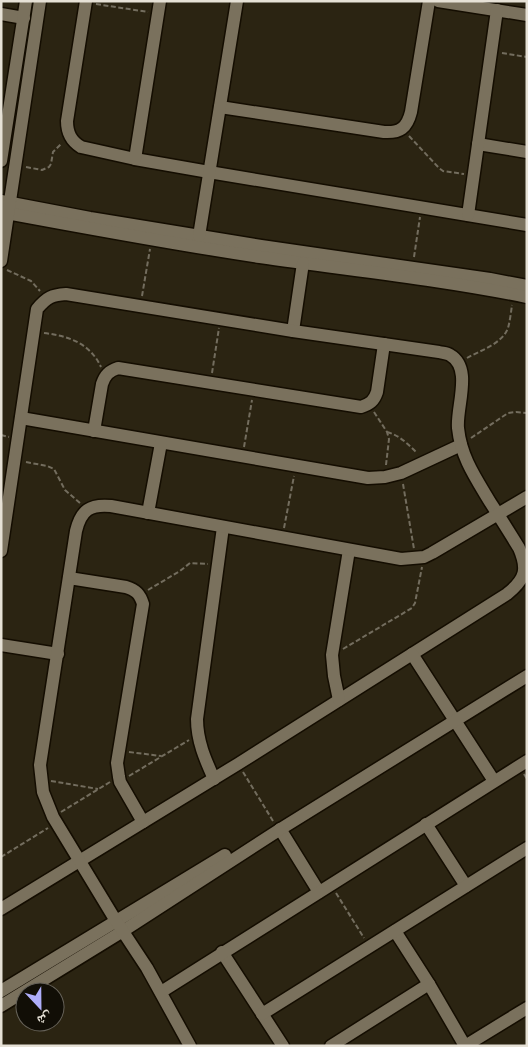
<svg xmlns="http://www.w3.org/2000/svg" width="528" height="1047" font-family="Helvetica,'Noto Naskh Arabic',sans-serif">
<rect width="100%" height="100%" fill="#2b2412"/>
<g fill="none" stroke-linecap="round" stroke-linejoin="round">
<!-- minor casing -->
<g stroke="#140d01" stroke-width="15">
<g id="minor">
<path d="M86,1l-19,120c0,12 4,20 14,26l54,12 74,13 318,53"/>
<polyline points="438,1 527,15"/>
<polyline points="1,14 24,18"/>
<path d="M220,107l164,25c16,1 23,-4 27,-20l18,-111"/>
<polyline points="478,144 527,152"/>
<polyline points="135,159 160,1"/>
<polyline points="1,161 26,1"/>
<polyline points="1,201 90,218 261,246 490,279 527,286"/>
<path d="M1,212c86,16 172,32 259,45 89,13 179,22 267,40"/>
<polyline points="468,215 497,10"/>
<polyline points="199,236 237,1"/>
<polyline points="1,261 40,1"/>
<polyline points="293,331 303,263"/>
<polyline points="21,418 368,478 385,477 401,473 461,445"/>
<path d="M94,431l8,-47c3,-9 7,-13 16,-16l243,39c9,-3 13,-6 16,-15l7,-48"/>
<polyline points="148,513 161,443"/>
<path d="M1,551l36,-242c10,-12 15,-14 29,-15l227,37 146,21c4,1 8,1 11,3 23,13 6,52 8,73 3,29 17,49 32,74 10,15 19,30 29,46 9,21 7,31 -12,46l-269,170 -237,145"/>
<path d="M69,578l57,9c10,3 14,7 17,17l-26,159 2,14 1,5 23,40"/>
<polyline points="1,645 58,654"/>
<polyline points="412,654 494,781"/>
<polyline points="339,700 334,676 332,655 349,550"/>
<path d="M214,779c-9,-20 -17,-38 -17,-60l26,-192"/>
<polyline points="426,824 466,886"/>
<polyline points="280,829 319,892"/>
<polyline points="395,931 429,984 465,1046 527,1008"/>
<polyline points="222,952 283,1046"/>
<polyline points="1,991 225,855"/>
<polyline points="161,992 527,761"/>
<polyline points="1,1006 123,931 279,830 527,676"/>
<polyline points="262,1014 527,848"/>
<path d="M190,1046l-43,-78 -31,-47 -63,-104 -10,-25 -3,-27 36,-234c5,-21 14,-27 35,-25l290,53 23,-2 8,-4 95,-56"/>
<polyline points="331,1046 429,984"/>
</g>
</g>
<!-- path -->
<g stroke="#736d5e" stroke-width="2" stroke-dasharray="5 2.5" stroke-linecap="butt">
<polyline points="96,4 148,12"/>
<polyline points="502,53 527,57"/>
<polyline points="409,136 439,168 443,171 464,174"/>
<polyline points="26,167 42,170 49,167 51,164 53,152 62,143"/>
<polyline points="414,257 420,217"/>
<polyline points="7,270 31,281 40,291"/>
<polyline points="142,296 150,249"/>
<path d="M44,333c24,3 46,10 57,34"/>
<path d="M467,358c14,-8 35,-14 41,-30 2,-7 3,-16 4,-23"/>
<polyline points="212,373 219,328"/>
<polyline points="374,412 387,432 389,439 386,465"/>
<path d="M387,432c12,3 21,12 30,21"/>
<polyline points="1,435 9,437"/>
<polyline points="471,438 508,413 516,412 527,413"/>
<polyline points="244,447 252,400"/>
<polyline points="26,462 47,466 54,469 65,490 80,503"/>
<polyline points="403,484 414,549"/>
<polyline points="284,528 294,476"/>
<polyline points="148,590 180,571 190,563 208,564"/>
<polyline points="343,649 412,608 415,603 422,567"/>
<polyline points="129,752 161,756"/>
<polyline points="243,772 273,821"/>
<polyline points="524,774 527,779"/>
<polyline points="129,776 189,740"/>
<polyline points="51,781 98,789"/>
<polyline points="61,812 110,782"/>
<polyline points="1,857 48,828"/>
<polyline points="336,893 364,938"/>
</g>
<!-- minor -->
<use href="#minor" stroke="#7a715d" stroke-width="12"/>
</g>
<!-- border -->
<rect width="528" height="1047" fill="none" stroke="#e6e1d6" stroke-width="5"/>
<!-- north arrow -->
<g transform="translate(40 1007) rotate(158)"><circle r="24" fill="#110e06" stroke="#666259"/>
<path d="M0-4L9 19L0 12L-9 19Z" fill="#afaefa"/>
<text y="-8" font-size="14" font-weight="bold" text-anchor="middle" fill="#e6e1d6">ش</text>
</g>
</svg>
